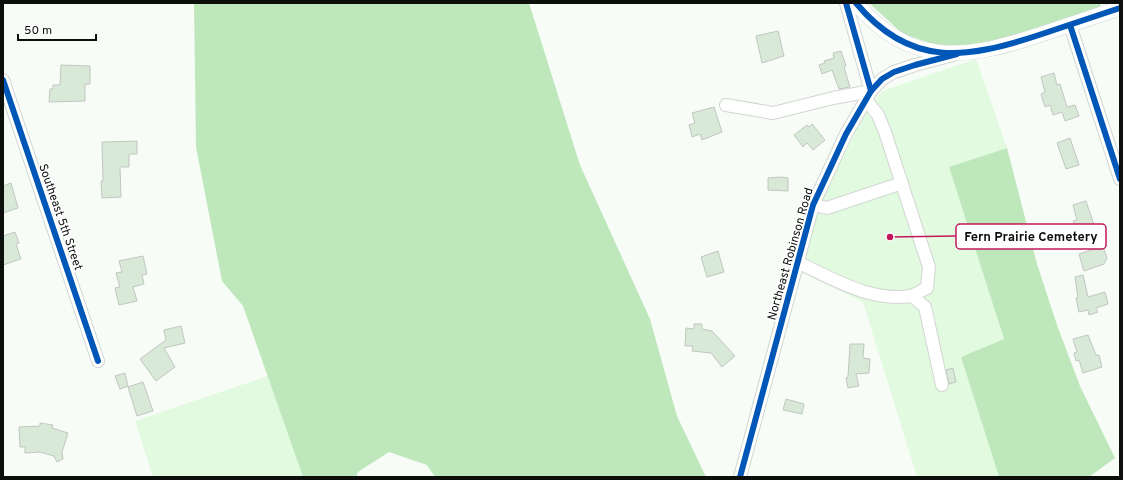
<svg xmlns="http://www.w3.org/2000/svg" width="1123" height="480" font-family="Overpass,sans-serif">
<rect width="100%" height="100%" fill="#f7fcf7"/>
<!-- green -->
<g fill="#e2fbe0">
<polygon points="976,59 1007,148 949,167 1004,339 961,357 999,477 917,477 863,302 798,271 820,203 867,109 882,91"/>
<polygon points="268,376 303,477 153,477 135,421"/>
</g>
<!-- forest -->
<g fill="#bee8bc">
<polygon points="194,3 529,3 580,165 650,319 677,416 706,477 435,477 427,465 389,452 358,472 356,477 303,477 243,306 222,281 196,147"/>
<polygon points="869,3 1100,3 1101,8 976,47 943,47 903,34"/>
<polygon points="1007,148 1037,264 1057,325 1080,386 1115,458 1089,477 999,477 961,357 1004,339 949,167"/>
</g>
<!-- building -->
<g fill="#d8e9d7" stroke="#c2c6c2">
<polygon points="778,31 784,56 762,63 756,36"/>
<polygon points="841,51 846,66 844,67 850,87 839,89 832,70 822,74 819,65 825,63 824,61 834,58 833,53"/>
<polygon points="61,65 90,66 90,84 85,84 85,101 49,102 50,89 53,89 53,85 60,85"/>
<polygon points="1054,73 1057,85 1060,84 1067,107 1075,105 1079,116 1065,121 1062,112 1053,115 1050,105 1045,107 1041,94 1045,92 1041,77"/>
<polygon points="714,107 722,132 702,140 700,134 692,137 689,125 695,123 692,113"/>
<polygon points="812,124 825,140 813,150 807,143 803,147 794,135 807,125 809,127"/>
<polygon points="1070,138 1079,165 1066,169 1057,143"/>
<polygon points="137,141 137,154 129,154 129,167 120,167 121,197 102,198 101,181 103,181 102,142"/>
<polygon points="782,177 788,178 788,191 768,190 768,178"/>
<polygon points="11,183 18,208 3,213 3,186"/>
<polygon points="1086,201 1095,228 1076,232 1073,221 1077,220 1073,205"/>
<polygon points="15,232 19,243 16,244 21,259 3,265 3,236"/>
<polygon points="1103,246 1107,258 1104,264 1084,271 1079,254"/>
<polygon points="718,251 724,272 707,277 701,257"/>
<polygon points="143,256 147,274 142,275 144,284 133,287 137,301 119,305 115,288 120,287 116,273 122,272 119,261"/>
<polygon points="1083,275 1088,297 1105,292 1108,304 1096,308 1098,312 1089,315 1088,310 1079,312 1076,298 1078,298 1075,277"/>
<polygon points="694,324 702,324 702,329 712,331 735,356 722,367 711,353 692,351 693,346 685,346 686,328 694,329"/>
<polygon points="181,326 185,343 164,348 175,367 156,381 140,359 166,340 164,330"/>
<polygon points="1088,335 1096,355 1099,355 1102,367 1083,373 1079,360 1076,361 1074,353 1077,352 1073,339"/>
<polygon points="850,344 864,344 863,358 870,359 869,373 856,374 859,386 848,388 846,378 848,377"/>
<polygon points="953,368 956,382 949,384 946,370"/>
<polygon points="125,373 128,386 120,389 115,376"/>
<polygon points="143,382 153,411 137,416 128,387"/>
<polygon points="786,399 804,404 802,414 783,410"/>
<polygon points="40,423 53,425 52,428 68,433 62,452 63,459 57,462 54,456 40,452 25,453 25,447 20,447 19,427 40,426"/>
</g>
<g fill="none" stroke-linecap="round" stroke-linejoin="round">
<!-- minor casing -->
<g stroke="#d2d6d2" stroke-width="14">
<g id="minor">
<polyline points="846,3 871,91"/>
<polyline points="1070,25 1120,179"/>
<polyline points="3,80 98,361"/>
<polyline points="726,105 773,113 833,98 871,91"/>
<polyline points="813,205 827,208 902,183"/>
<path d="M797,262c35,16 72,40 113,34 6,-1 12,-6 17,-8l2,-21 -44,-135 -7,-17 -12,-15"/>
<polyline points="912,296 925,307 942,385"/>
<polyline points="740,477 813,205 846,134 871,91 882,79 894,72 915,65 953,55"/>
</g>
</g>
<!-- major casing -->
<g stroke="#d2d6d2" stroke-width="16">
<path id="major" d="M856,3c54,65 110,56 183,32 27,-9 54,-18 81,-27"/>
</g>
<!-- minor -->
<use href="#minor" stroke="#fefffe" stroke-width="12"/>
<!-- major -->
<use href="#major" stroke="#fefffe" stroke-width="15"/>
<!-- cycleway casing -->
<g stroke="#fff" stroke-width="8">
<g id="cycleway">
<polyline points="846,3 871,91"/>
<path d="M856,3c54,65 110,56 183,32 27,-9 54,-18 81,-27"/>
<polyline points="1070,25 1120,179"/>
<polyline points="3,80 98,361"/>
<polyline points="740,477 813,205 846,134 871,91 882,79 894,72 915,65 957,54"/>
</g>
</g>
<!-- cycleway -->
<use href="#cycleway" stroke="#0057b8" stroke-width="6"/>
</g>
<g text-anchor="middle" stroke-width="3" stroke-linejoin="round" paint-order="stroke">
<!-- street labels -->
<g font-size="12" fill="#0d0f0d" stroke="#fff">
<text transform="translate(61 217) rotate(71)" y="4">Southeast 5th Street</text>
<text transform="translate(790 254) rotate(-74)" y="4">Northeast Robinson Road</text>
</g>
</g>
<!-- callouts -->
<path fill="none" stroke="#c2185b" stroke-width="1.5" d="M890 237L956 236"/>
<circle fill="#c2185b" stroke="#fff" stroke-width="1.5" cx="890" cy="237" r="4"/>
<rect fill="#fff" stroke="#c2185b" stroke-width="1.5" x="956" y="224" width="150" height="25" rx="4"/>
<g font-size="13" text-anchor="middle" font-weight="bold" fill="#0d0f0d">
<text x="1031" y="241">Fern Prairie Cemetery</text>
</g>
<!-- border -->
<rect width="1123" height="480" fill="none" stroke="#0d0f0d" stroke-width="8"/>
<!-- scale -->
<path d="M18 34v6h78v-6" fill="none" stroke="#0d0f0d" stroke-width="2"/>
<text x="24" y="34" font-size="12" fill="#0d0f0d" stroke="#ffffff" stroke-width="3" paint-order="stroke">50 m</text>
</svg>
